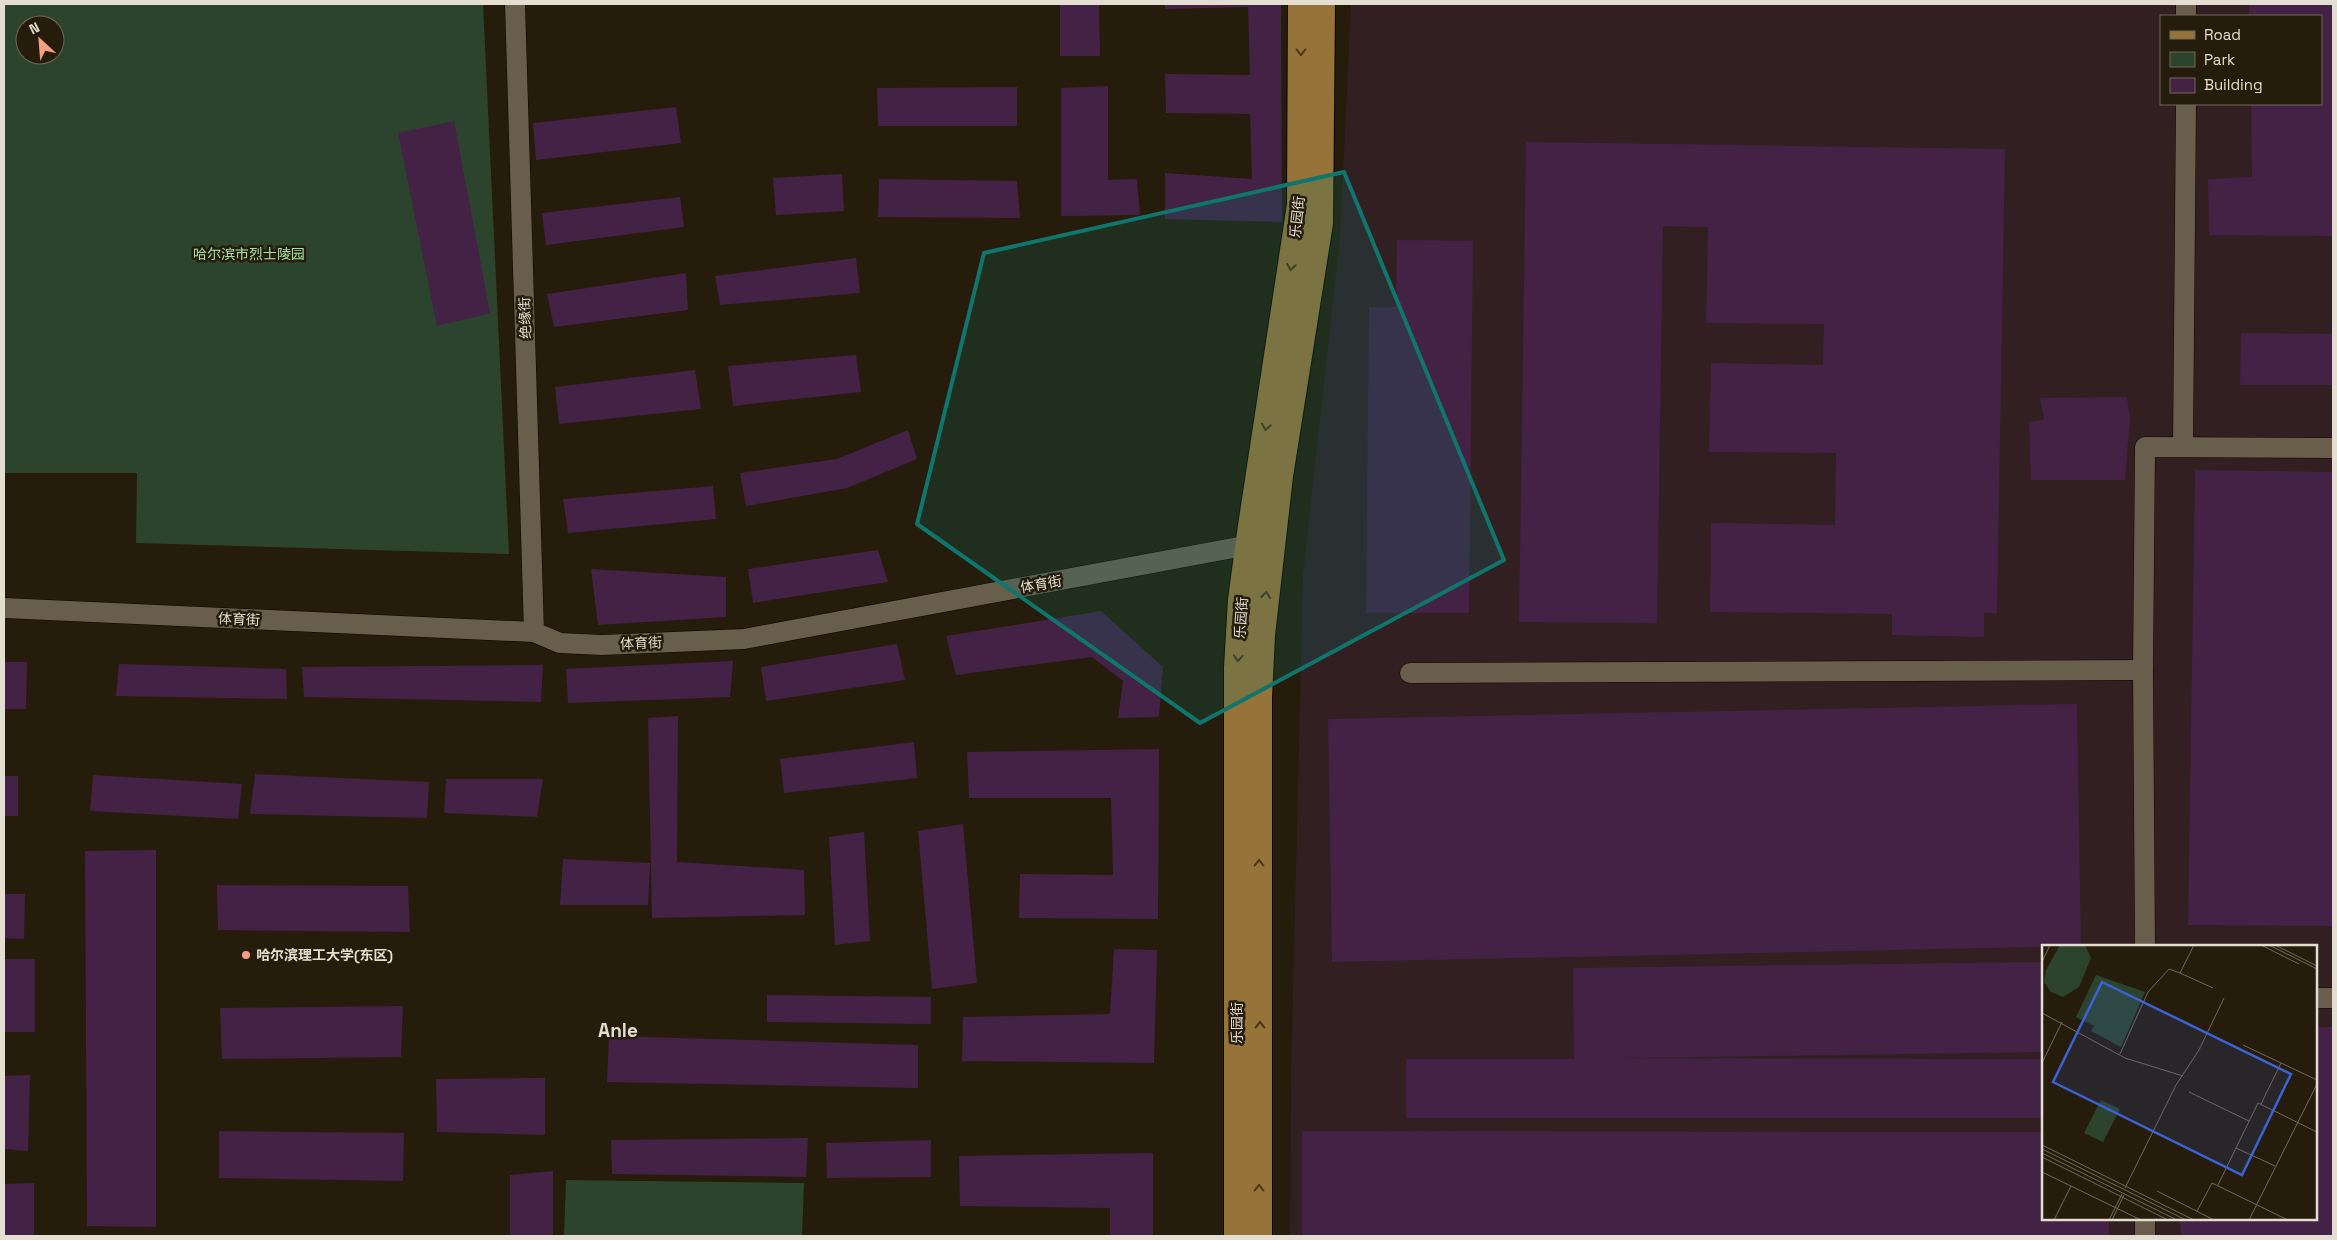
<svg xmlns="http://www.w3.org/2000/svg" width="2337" height="1240" font-family="'Space Grotesk','Noto Sans SC',sans-serif">
<rect width="100%" height="100%" fill="#251c0b"/>
<!-- industrial -->
<path fill="#311f22" fill-rule="evenodd" d="M1351,4h982v1232h-1043l1,-160 12,-500 37,-340zM2161,16h160v88h-160zM2043,946h273v273h-273z"/>
<!-- green -->
<g fill="#2c442d" fill-rule="evenodd">
<path d="M4,4h479l26,550 -373,-11 1,-70h-133zM25,25h30v30h-30z"/>
<polygon points="566,1180 804,1183 802,1236 564,1236"/>
</g>
<!-- building -->
<g fill="#432245">
<polygon points="1060,4 1099,4 1100,56 1060,56"/>
<polygon points="1165,4 1281,4 1282,222 1165,219 1165,173 1252,179 1250,114 1166,113 1165,74 1250,75 1248,7 1165,9"/>
<polygon points="2249,4 2333,4 2333,236 2209,235 2208,179 2252,177 2251,104 2321,104 2321,16 2249,16"/>
<polygon points="1108,86 1108,180 1137,179 1140,215 1061,216 1061,88"/>
<polygon points="1017,87 1017,126 878,126 877,88"/>
<polygon points="676,107 681,143 536,160 533,123"/>
<polygon points="454,121 490,313 437,326 398,133"/>
<polygon points="1526,142 2005,149 1997,613 1984,613 1984,637 1892,635 1892,614 1710,612 1711,523 1835,525 1836,453 1709,452 1711,363 1823,365 1824,324 1706,323 1708,227 1663,226 1657,623 1519,622"/>
<polygon points="842,174 844,211 776,215 773,178"/>
<polygon points="879,179 1017,181 1020,218 878,217"/>
<polygon points="680,197 684,227 546,245 542,213"/>
<polygon points="1397,240 1473,241 1469,613 1366,613 1369,307 1396,307"/>
<polygon points="856,258 860,293 720,305 715,276"/>
<polygon points="686,273 688,310 554,327 547,294"/>
<polygon points="2241,333 2333,334 2333,385 2240,385"/>
<polygon points="856,355 861,392 733,406 728,366"/>
<polygon points="695,370 701,409 559,424 555,387"/>
<polygon points="2127,397 2130,418 2125,480 2031,480 2029,422 2044,420 2040,398"/>
<polygon points="908,430 917,459 847,488 746,506 740,473 837,459"/>
<polygon points="2195,470 2333,472 2333,926 2188,925"/>
<polygon points="713,486 716,519 568,533 563,499"/>
<polygon points="878,550 888,582 753,603 748,569"/>
<polygon points="591,569 726,577 726,617 598,625"/>
<polygon points="1101,611 1163,667 1159,717 1118,718 1123,681 1092,657 956,675 946,636"/>
<polygon points="897,644 905,680 766,701 761,667"/>
<polygon points="733,661 730,697 568,703 566,669"/>
<polygon points="4,662 27,662 26,709 4,709"/>
<polygon points="119,664 286,669 287,699 116,696"/>
<polygon points="543,665 541,702 304,697 302,667"/>
<polygon points="2077,704 2081,946 1332,962 1328,719"/>
<polygon points="678,716 677,862 804,870 805,915 652,918 648,718"/>
<polygon points="914,742 917,778 784,793 780,759"/>
<polygon points="1159,749 1158,919 1019,918 1020,874 1113,875 1111,798 969,798 967,752"/>
<polygon points="255,774 429,782 427,818 250,814"/>
<polygon points="93,775 242,784 238,819 90,811"/>
<rect x="4" y="776" width="14" height="40"/>
<polygon points="446,779 543,779 537,817 444,813"/>
<polygon points="963,824 977,983 932,989 918,831"/>
<polygon points="864,832 870,941 835,945 829,837"/>
<polygon points="156,850 156,1227 87,1226 85,851"/>
<polygon points="563,859 650,863 648,905 560,905"/>
<polygon points="217,885 408,886 410,932 218,930"/>
<polygon points="4,894 25,894 24,939 4,938"/>
<polygon points="1114,949 1157,950 1154,1063 962,1061 963,1017 1110,1014"/>
<rect x="4" y="959" width="31" height="73"/>
<polygon points="2043,962 2043,1052 1617,1058 2043,1059 2043,1118 1406,1118 1406,1059 1574,1059 1573,968"/>
<polygon points="767,995 931,997 931,1024 767,1022"/>
<polygon points="403,1006 401,1057 222,1059 220,1008"/>
<polygon points="2316,1027 2333,1027 2333,1236 2181,1236 2180,1219 2316,1219"/>
<polygon points="609,1036 918,1045 918,1088 607,1082"/>
<polygon points="30,1075 28,1151 4,1149 4,1076"/>
<polygon points="545,1078 545,1135 437,1132 436,1079"/>
<polygon points="219,1131 404,1133 403,1181 219,1178"/>
<polygon points="1302,1131 2043,1132 2043,1219 2109,1219 2109,1236 1302,1236"/>
<polygon points="808,1138 806,1177 612,1174 611,1140"/>
<polygon points="931,1140 931,1177 827,1178 826,1143"/>
<polygon points="1153,1153 1153,1236 1110,1236 1110,1208 960,1206 959,1156"/>
<polygon points="553,1171 553,1236 510,1236 510,1175"/>
<polygon points="34,1183 34,1236 4,1236 4,1184"/>
</g>
<g fill="none" stroke-linecap="round" stroke-linejoin="round">
<!-- minor casing -->
<g stroke="#0e0600" stroke-width="21">
<g id="minor">
<polyline points="515,4 534,632"/>
<polyline points="2186,16 2186,4"/>
<polyline points="2183,447 2186,104"/>
<polyline points="4,608 534,632 560,643 602,645 744,639 1260,543"/>
<polyline points="1410,673 2143,670"/>
<polyline points="2145,946 2143,670 2145,447 2333,448"/>
<polyline points="2316,998 2333,998"/>
<polyline points="2145,1236 2145,1219"/>
</g>
</g>
<!-- major casing -->
<g stroke="#0e0600" stroke-width="28">
<g id="major">
<polyline points="1237,1236 1237,668 1241,600 1251,526 1300,205 1301,4"/>
<polyline points="1259,1236 1259,698 1262,635 1280,476 1320,223 1322,4"/>
</g>
</g>
<!-- minor -->
<use href="#minor" stroke="#685e4b" stroke-width="20"/>
<!-- major -->
<use href="#major" stroke="#967338" stroke-width="26"/>
</g>
<!-- one-way arrows -->
<defs><path id="oneway-chevron" d="M-2-3.5L2.5 0L-2 3.5" fill="none" stroke-width="1.6" stroke-linecap="round" stroke-linejoin="round" transform="scale(1.25)"/></defs>
<g stroke="#473619">
<use href="#oneway-chevron" transform="translate(1301 52) rotate(90)"/>
<use href="#oneway-chevron" transform="translate(1291 267) rotate(99)"/>
<use href="#oneway-chevron" transform="translate(1266 427) rotate(99)"/>
<use href="#oneway-chevron" transform="translate(1266 595) rotate(-83)"/>
<use href="#oneway-chevron" transform="translate(1238 658) rotate(94)"/>
<use href="#oneway-chevron" transform="translate(1259 863) rotate(-90)"/>
<use href="#oneway-chevron" transform="translate(1260 1025) rotate(-90)"/>
<use href="#oneway-chevron" transform="translate(1259 1188) rotate(-90)"/>
</g>
<!-- marked area -->
<path fill="#0f766e" fill-opacity="0.2" stroke="#0f766e" stroke-width="4" stroke-linejoin="round" d="M1344,172l160,388 -304,163 -283,-199 67,-271z"/>
<!-- markers -->
<circle fill="#f3a082" stroke="#251c0b" stroke-width="2" cx="246" cy="955" r="5"/>
<g text-anchor="middle" stroke-width="5" stroke-linejoin="round" paint-order="stroke">
<!-- street labels -->
<g font-size="14" fill="#e3ddd2" stroke="#251c0b">
<text transform="translate(1297 217) rotate(-84)" y="5">乐园街</text>
<text transform="translate(525 318) rotate(-92)" y="5">绝缘街</text>
<text transform="translate(1041 584) rotate(-10)" y="5">体育街</text>
<text transform="translate(1241 618) rotate(-86)" y="5">乐园街</text>
<text transform="translate(239 619) rotate(3)" y="5">体育街</text>
<text transform="translate(641 643) rotate(-2)" y="5">体育街</text>
<text transform="translate(1237 1023) rotate(-90)" y="5">乐园街</text>
</g>
<!-- park labels -->
<g font-size="14" fill="#a5e2a6" stroke="#251c0b">
<text x="249" y="259">哈尔滨市烈士陵园</text>
</g>
<!-- poi labels -->
<g font-size="14" font-weight="bold" fill="#e3ddd2" stroke="#251c0b" text-anchor="start">
<text x="256" y="960">哈尔滨理工大学(东区)</text>
</g>
<!-- district labels -->
<g font-size="19" font-weight="bold" fill="#e3ddd2" stroke="#251c0b">
<text x="618" y="1037">Anle</text>
</g>
</g>
<!-- overview -->
<g transform="translate(2042 945)">
<rect width="275" height="275" fill="#251c0b"/>
<path d="M18,0h25l6,13 -12,29 -16,10 -12,-5 -7,-10 2,-12zM54,30l49,17 -24,55 -30,-16 3,-5 -18,-9zM59,155l19,9 -17,33 -19,-9z" fill="#2c442d"/>
<path fill="none" stroke="#71695b" stroke-width="1" d="M219,0l38,19M227,0l48,24M233,0l42,21M0,17l8,-17M138,28l33,15M0,68l83,45 58,18M201,100l74,35M78,109l28,-62 21,-23 11,4 14,-28M0,118l20,-41M147,147l60,29M219,159l20,-41M0,200l152,75M194,203l39,18M0,204l144,71M0,208l135,67M0,212l126,63M0,227l99,48M176,240l40,-82 59,29M83,243l51,-103 23,-35 25,-52M115,246l57,29M155,266l15,-28 76,37M12,275l17,-34M67,275l13,-26M70,275l12,-25M207,275l68,-136"/>
<path fill="#3b63d7" fill-opacity="0.15" stroke="#3b63d7" stroke-width="2.5" d="M60,37l189,92 -49,101 -189,-93z"/>
<rect width="275" height="275" fill="none" stroke="#e3ddd2" stroke-width="2.5"/>
</g>
<!-- border -->
<rect width="2337" height="1240" fill="none" stroke="#e3ddd2" stroke-width="10"/>
<!-- legend -->
<rect x="2160" y="15" width="162" height="90" fill="#251c0b" stroke="#71695b"/>
<rect x="2170" y="31" width="25" height="8" fill="#967338" stroke="#71695b"/>
<text x="2204" y="40" font-size="15" fill="#e3ddd2">Road</text>
<rect x="2170" y="52" width="25" height="15" fill="#2c442d" stroke="#71695b"/>
<text x="2204" y="65" font-size="15" fill="#e3ddd2">Park</text>
<rect x="2170" y="78" width="25" height="15" fill="#432245" stroke="#71695b"/>
<text x="2204" y="90" font-size="15" fill="#e3ddd2">Building</text>
<!-- north arrow -->
<g transform="translate(40 40) rotate(334)"><circle r="24" fill="#251c0b" stroke="#71695b"/>
<path d="M0-4L9 19L0 12L-9 19Z" fill="#f3a082"/>
<text y="-8" font-size="14" font-weight="bold" text-anchor="middle" fill="#e3ddd2">N</text>
</g>
</svg>
